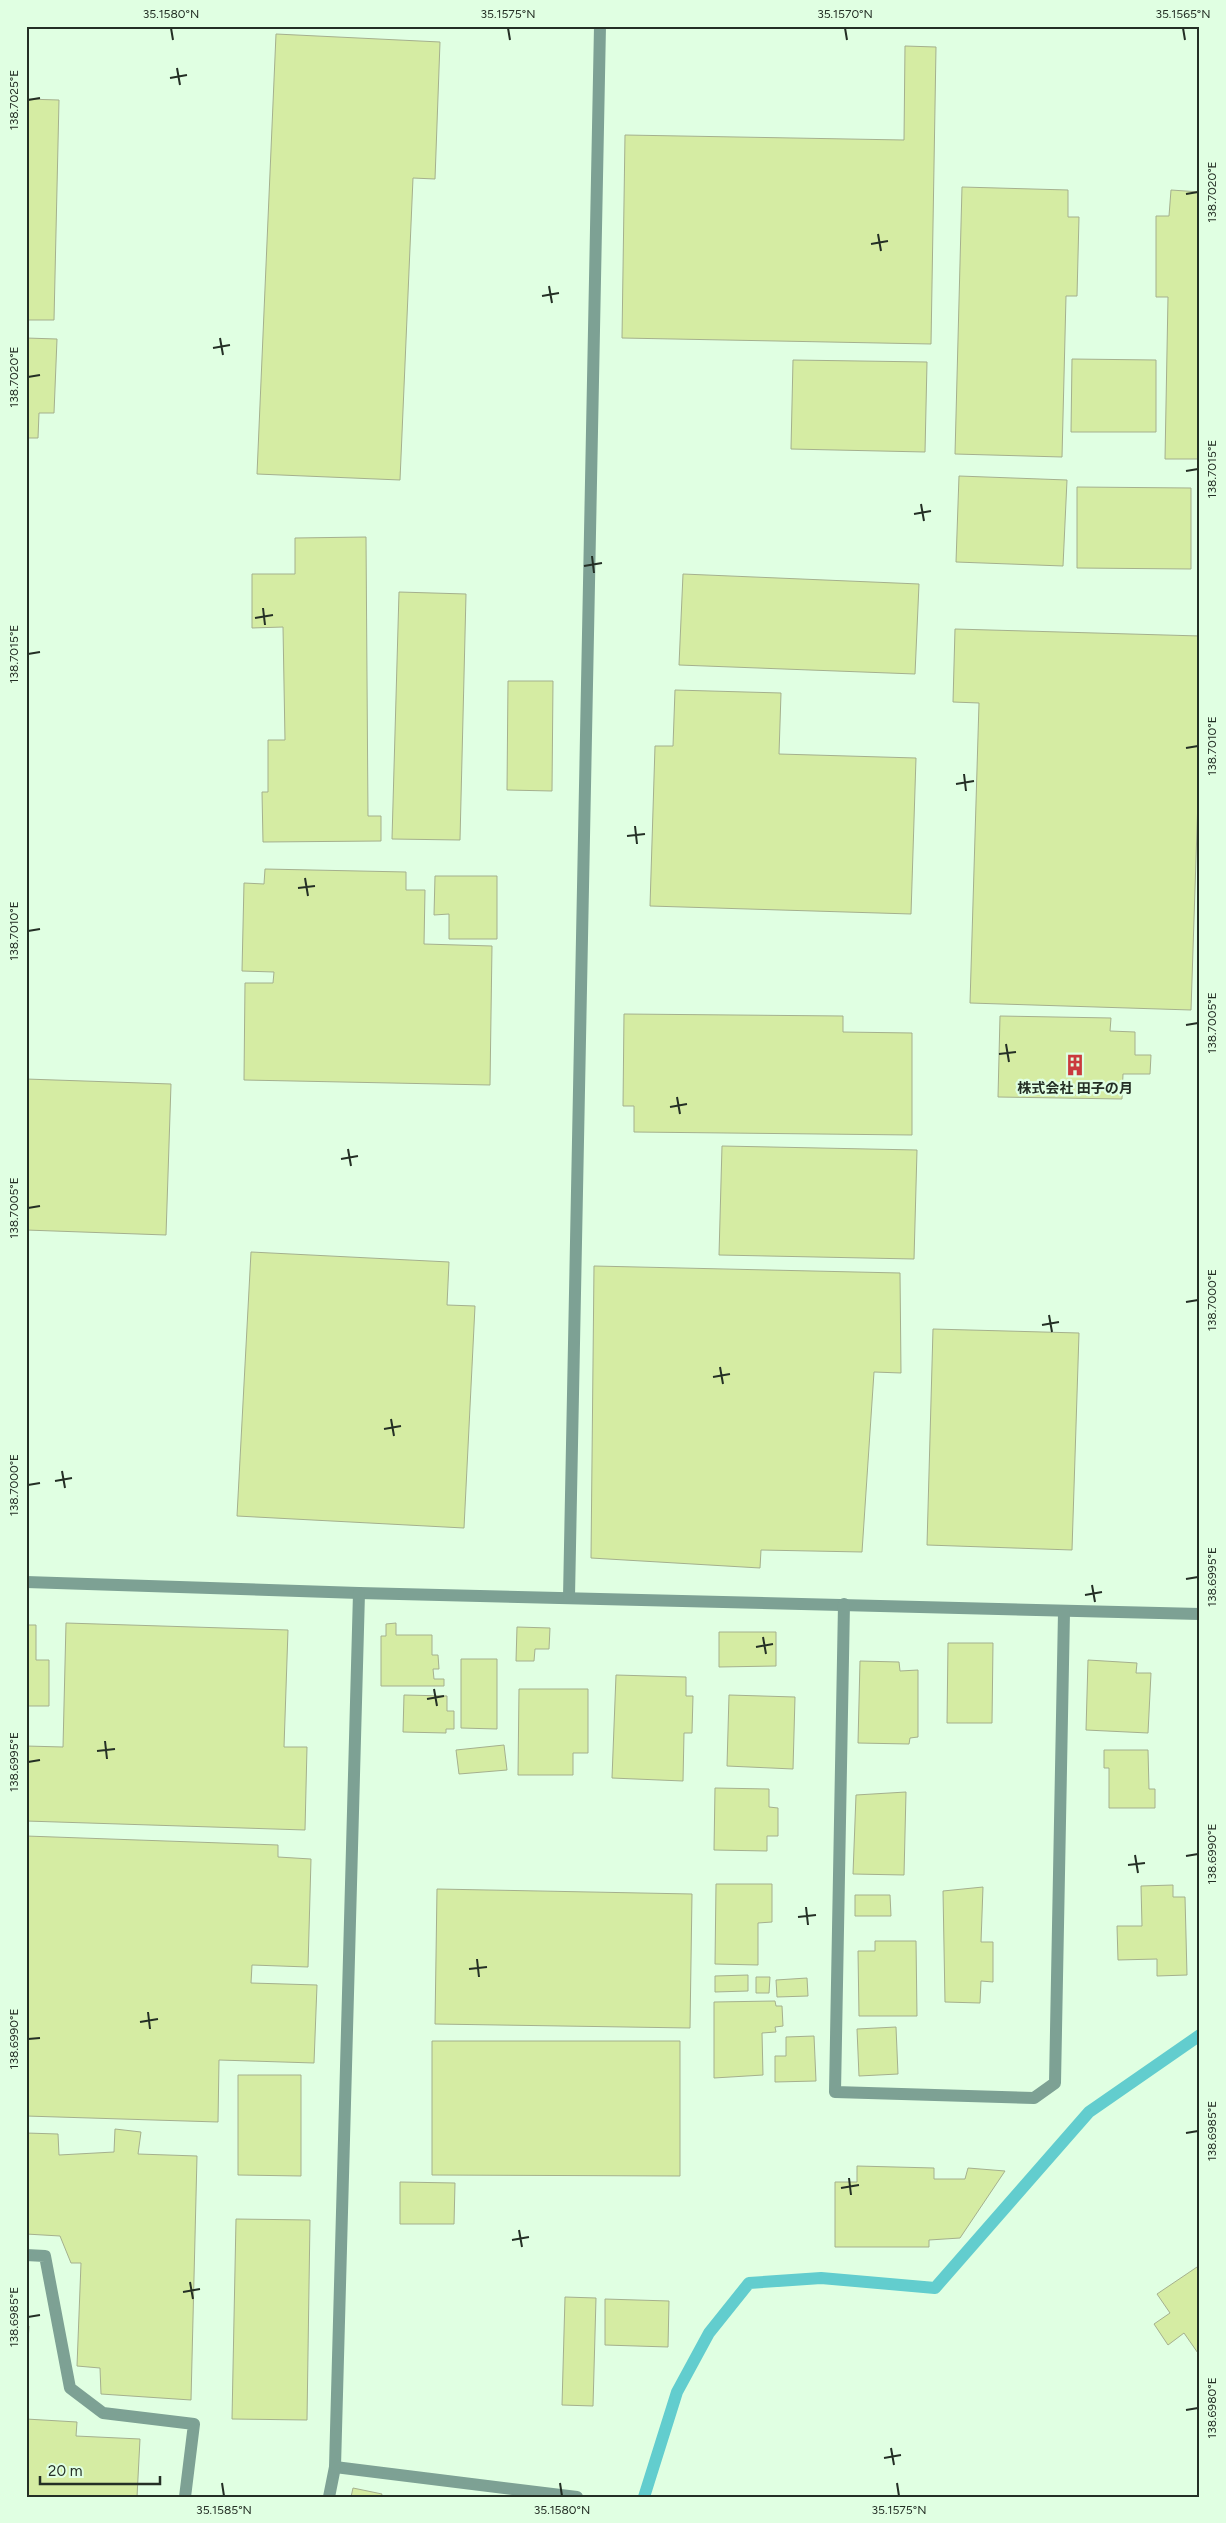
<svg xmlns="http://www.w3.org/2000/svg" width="1226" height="2523" font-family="Figtree,'Noto Sans JP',sans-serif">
<rect width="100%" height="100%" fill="#e0ffe2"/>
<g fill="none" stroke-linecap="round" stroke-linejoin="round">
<!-- stream -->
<polyline stroke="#62cdce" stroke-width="12" points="644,2497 677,2392 709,2333 749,2283 821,2278 935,2288 1089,2112 1200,2035"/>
</g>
<!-- building -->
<g fill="#d5eca3" stroke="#a5b08e">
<polygon points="276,34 440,42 435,179 413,178 400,480 257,474"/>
<polygon points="905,46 936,47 931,344 622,338 625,135 904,140"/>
<polygon points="26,99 59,100 54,320 26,320"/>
<polygon points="962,187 1068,190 1068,217 1079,217 1077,296 1066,296 1062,457 955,454"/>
<polygon points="1171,190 1200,192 1200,459 1165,459 1168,297 1156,297 1156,216 1169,216"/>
<polygon points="26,338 57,339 54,413 39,413 38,438 26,438"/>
<polygon points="1072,359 1156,360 1156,432 1071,432"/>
<polygon points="793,360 927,362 925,452 791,449"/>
<polygon points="959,476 1067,480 1063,566 956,562"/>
<polygon points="1077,487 1191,488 1191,569 1077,568"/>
<polygon points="366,537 368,816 381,816 381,841 263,842 262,792 268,792 268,740 285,740 283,627 252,628 252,574 295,574 295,538"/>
<polygon points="683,574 919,584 915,674 679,665"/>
<polygon points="399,592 466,594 460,840 392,839"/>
<polygon points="955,629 1200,636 1200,738 1191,1010 970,1003 979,703 953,702"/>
<polygon points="508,681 553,681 552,791 507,790"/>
<polygon points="675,690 781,693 779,754 916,758 911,914 650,906 655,746 673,746"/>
<polygon points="265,869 406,872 406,890 425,890 424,944 492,946 490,1085 244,1080 245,983 273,983 274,972 242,971 244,883 264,884"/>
<polygon points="435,876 497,876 497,939 449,939 449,914 434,915"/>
<polygon points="624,1014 843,1016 843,1032 912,1033 912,1135 634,1132 634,1106 623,1106"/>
<polygon points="1000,1016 1111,1018 1110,1031 1135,1032 1135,1055 1151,1055 1150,1074 1123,1074 1122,1099 998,1097"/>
<polygon points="26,1079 171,1084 166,1235 26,1230"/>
<polygon points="722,1146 917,1150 914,1259 719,1255"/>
<polygon points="251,1252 449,1262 447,1305 475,1306 464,1528 237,1516"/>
<polygon points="594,1266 900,1273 901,1373 874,1372 862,1552 761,1550 760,1568 591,1558"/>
<polygon points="933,1329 1079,1333 1072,1550 927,1545"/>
<polygon points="66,1623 288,1630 284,1747 307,1747 305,1830 26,1821 26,1746 63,1747"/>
<polygon points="396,1623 396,1635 432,1635 432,1655 438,1655 439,1669 433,1669 434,1679 444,1679 444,1686 381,1686 381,1636 386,1636 386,1624"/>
<polygon points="26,1625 36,1625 36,1660 49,1660 49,1706 26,1706"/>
<polygon points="517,1627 550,1628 549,1649 535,1649 534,1661 516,1661"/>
<polygon points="719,1632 776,1632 776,1666 719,1667"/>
<polygon points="948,1643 993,1643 992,1723 947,1723"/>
<polygon points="1198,1647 1200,1647 1200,1734 1199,1734"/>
<polygon points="461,1659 497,1659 497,1729 461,1728"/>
<polygon points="1088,1660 1137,1663 1136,1673 1151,1673 1148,1733 1086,1730"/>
<polygon points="860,1661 899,1662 900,1671 918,1670 918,1737 910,1738 909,1744 858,1743"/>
<polygon points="616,1675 686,1677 686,1696 693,1696 692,1733 684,1733 683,1781 612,1778"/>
<polygon points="519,1689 588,1689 588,1753 573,1753 573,1775 518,1775"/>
<polygon points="404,1695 447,1696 447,1711 454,1711 454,1729 446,1729 446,1733 403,1732"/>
<polygon points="729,1695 795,1697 793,1769 727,1766"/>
<polygon points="504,1745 507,1770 459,1774 456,1750"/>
<polygon points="1104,1750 1148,1750 1149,1789 1155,1789 1155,1808 1109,1808 1109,1768 1104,1768"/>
<polygon points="715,1788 769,1789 769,1807 778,1808 778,1836 767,1836 767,1851 714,1850"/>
<polygon points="906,1792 904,1875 853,1874 856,1795"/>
<polygon points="26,1836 278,1845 278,1857 311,1859 308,1967 252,1965 251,1983 317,1985 314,2063 219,2060 218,2122 26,2116"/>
<polygon points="716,1884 772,1884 772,1922 758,1923 758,1965 715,1964"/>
<polygon points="1173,1885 1173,1897 1185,1897 1187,1975 1157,1976 1157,1959 1118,1960 1117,1926 1142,1926 1141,1886"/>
<polygon points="983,1887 981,1942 993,1942 993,1982 981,1981 980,2003 945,2002 943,1891"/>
<polygon points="437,1889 692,1894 690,2028 435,2024"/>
<polygon points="855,1895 890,1895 891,1916 855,1916"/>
<polygon points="875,1941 916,1941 917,2016 859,2016 858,1951 875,1951"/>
<polygon points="748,1975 748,1991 715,1992 715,1976"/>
<polygon points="756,1977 770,1977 769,1993 756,1993"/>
<polygon points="807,1978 808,1996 777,1997 776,1980"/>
<polygon points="775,2001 776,2006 782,2006 783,2026 775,2027 776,2032 762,2033 763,2075 714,2078 714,2002"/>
<polygon points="896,2027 898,2074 859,2076 857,2029"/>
<polygon points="814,2036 816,2081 775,2082 775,2056 786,2056 786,2037"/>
<polygon points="432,2041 680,2041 680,2176 432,2175"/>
<polygon points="238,2075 301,2075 301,2176 238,2175"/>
<polygon points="115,2129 141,2132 138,2154 197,2156 191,2400 101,2394 100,2368 77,2366 81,2263 71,2263 60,2236 26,2234 26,2133 58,2134 59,2155 114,2152"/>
<polygon points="857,2166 934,2168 934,2179 965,2179 968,2168 1005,2171 960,2238 929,2240 929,2247 835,2247 835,2182 857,2182"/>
<polygon points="400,2182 455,2183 454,2224 400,2224"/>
<polygon points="236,2219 310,2220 307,2420 232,2419"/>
<polygon points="1200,2265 1200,2356 1184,2333 1168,2345 1154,2324 1170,2313 1157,2294"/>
<polygon points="565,2297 596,2298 593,2406 562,2405"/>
<polygon points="605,2299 669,2301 668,2347 605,2345"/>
<polygon points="26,2326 29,2326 26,2372"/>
<polygon points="26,2419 77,2422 76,2436 140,2439 137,2497 26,2497"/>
<polygon points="353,2488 382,2494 381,2497 351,2497"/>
</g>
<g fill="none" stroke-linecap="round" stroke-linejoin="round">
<!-- minor -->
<g stroke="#7da194" stroke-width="12">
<polyline points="26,1582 359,1593 1200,1614"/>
<polyline points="569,1597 600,26"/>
<polyline points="844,1604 835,2092 1034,2098 1055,2083 1064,1612"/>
<polyline points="26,2255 45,2256 70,2388 103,2413 194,2424 185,2497"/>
<polyline points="335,2467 577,2497"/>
<polyline points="329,2497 335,2467 359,1593"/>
</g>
</g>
<!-- ticks -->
<path fill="none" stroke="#242f25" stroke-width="2" d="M171,28l2,12M508,28l2,12M845,28l2,12M1183,28l2,12M177,68l3,17M170,78l17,-3M28,100l12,-2M1186,194l12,-2M878,234l3,17M871,244l17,-3M549,286l3,17M542,296l17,-3M220,338l3,17M213,348l17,-3M28,377l12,-2M1186,471l12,-2M921,504l3,17M914,514l17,-3M592,556l2,17M584,566l18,-3M263,608l2,17M255,618l18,-3M28,654l12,-2M1186,748l12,-2M964,774l2,17M956,784l18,-3M635,826l2,18M627,836l18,-2M305,878l3,18M298,888l17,-2M28,931l12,-2M1186,1025l12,-2M1006,1044l3,18M999,1054l17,-2M677,1097l3,17M670,1107l17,-3M348,1149l3,17M341,1159l17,-3M28,1208l12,-2M1186,1302l12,-2M1049,1315l3,17M1042,1325l17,-3M720,1367l3,17M713,1377l17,-3M391,1419l3,17M384,1429l17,-3M62,1471l3,17M55,1481l17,-3M28,1485l12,-2M1186,1579l12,-2M1092,1585l3,17M1085,1595l17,-3M763,1637l3,17M756,1647l17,-3M434,1689l3,17M427,1699l17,-3M105,1741l2,18M97,1751l18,-2M28,1762l12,-2M1135,1855l3,18M1186,1856l12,-2M1128,1865l17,-2M806,1907l2,18M798,1917l18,-2M477,1959l2,18M469,1969l18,-2M148,2012l2,17M140,2022l18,-3M28,2039l12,-1M1186,2133l12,-2M849,2178l2,17M841,2188l18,-3M519,2230l3,17M512,2240l17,-3M190,2282l3,17M183,2292l17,-3M28,2317l12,-2M1186,2410l12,-2M891,2448l3,17M884,2458l17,-3M222,2483l2,13M560,2483l2,13M897,2483l2,13"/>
<!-- icons -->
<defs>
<g id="building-bare" transform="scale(1.725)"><path d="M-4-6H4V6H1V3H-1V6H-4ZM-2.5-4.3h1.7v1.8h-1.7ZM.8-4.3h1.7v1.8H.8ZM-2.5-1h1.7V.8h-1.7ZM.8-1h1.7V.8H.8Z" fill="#ca3a3d" stroke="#e0ffe2" stroke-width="2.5" paint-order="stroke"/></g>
</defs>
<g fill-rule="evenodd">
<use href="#building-bare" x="1075" y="1065"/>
</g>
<g text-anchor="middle" stroke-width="4.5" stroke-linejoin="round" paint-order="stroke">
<!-- poi labels -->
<g font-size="14" font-weight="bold" fill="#242f25" stroke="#e0ffe2">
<text x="1075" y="1093">株式会社 田子の月</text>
</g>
</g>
<!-- border -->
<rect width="1226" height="2523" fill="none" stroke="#e0ffe2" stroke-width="55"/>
<!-- scale -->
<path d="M40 2476v8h120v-8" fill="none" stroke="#242f25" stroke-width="2.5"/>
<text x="48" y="2476" font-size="15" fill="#242f25" stroke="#e0ffe2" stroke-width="4" paint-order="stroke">20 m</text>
<rect x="28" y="28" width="1170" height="2468" fill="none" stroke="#242f25" stroke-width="2"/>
<g font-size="12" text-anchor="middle" fill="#242f25">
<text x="171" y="18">35.1580°N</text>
<text x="508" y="18">35.1575°N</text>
<text x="845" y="18">35.1570°N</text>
<text x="1183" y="18">35.1565°N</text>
<text transform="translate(14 100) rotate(-90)" y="4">138.7025°E</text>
<text transform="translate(1212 192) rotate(-90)" y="4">138.7020°E</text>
<text transform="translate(14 377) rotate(-90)" y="4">138.7020°E</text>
<text transform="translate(1212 469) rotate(-90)" y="4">138.7015°E</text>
<text transform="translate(14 654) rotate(-90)" y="4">138.7015°E</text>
<text transform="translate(1212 746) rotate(-90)" y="4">138.7010°E</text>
<text transform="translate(14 931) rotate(-90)" y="4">138.7010°E</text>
<text transform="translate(1212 1023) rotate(-90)" y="4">138.7005°E</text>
<text transform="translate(14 1208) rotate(-90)" y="4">138.7005°E</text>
<text transform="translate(1212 1300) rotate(-90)" y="4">138.7000°E</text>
<text transform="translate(14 1485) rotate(-90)" y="4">138.7000°E</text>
<text transform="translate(1212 1577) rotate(-90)" y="4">138.6995°E</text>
<text transform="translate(14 1762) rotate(-90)" y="4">138.6995°E</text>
<text transform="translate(1212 1854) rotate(-90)" y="4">138.6990°E</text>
<text transform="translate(14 2039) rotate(-90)" y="4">138.6990°E</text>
<text transform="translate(1212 2131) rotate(-90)" y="4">138.6985°E</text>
<text transform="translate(14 2317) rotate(-90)" y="4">138.6985°E</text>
<text transform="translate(1212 2408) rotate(-90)" y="4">138.6980°E</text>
<text x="224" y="2514">35.1585°N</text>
<text x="562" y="2514">35.1580°N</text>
<text x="899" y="2514">35.1575°N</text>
</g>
</svg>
